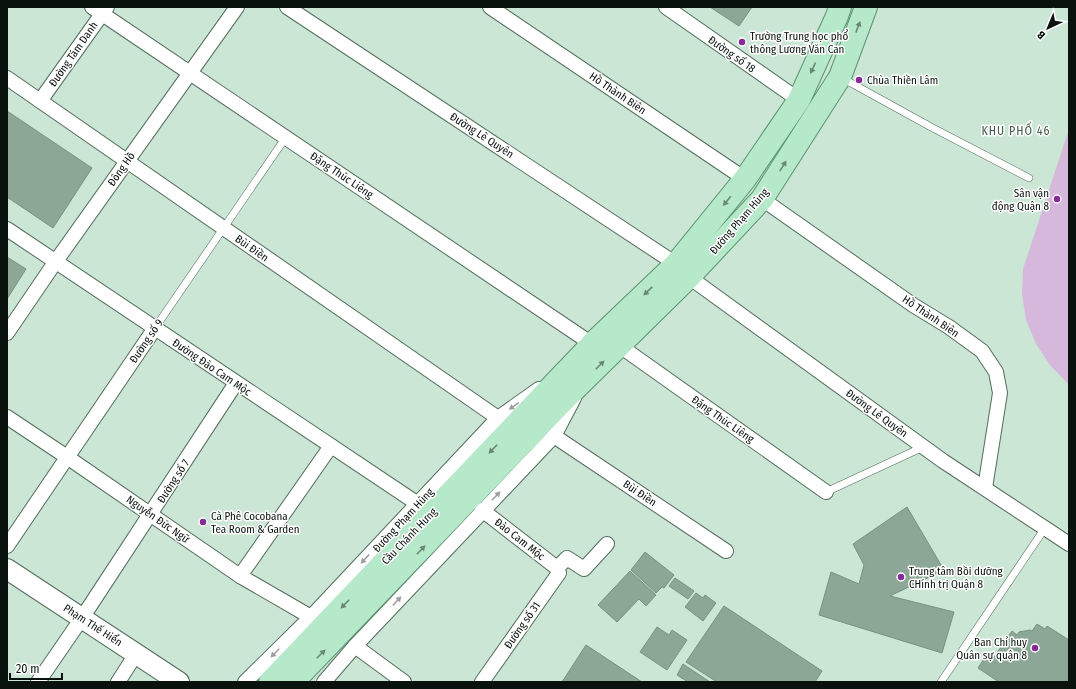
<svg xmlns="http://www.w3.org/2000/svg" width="1076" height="689" font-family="'Fira Sans Condensed',sans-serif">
<rect width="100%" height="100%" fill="#cbe6d4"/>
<!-- green -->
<polygon fill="#d6b8dd" points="1069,129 1069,385 1050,365 1036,344 1026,320 1022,294 1023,269"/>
<!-- building -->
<g fill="#8da796" stroke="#789180">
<polygon points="710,7 752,7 739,26"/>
<polygon points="7,111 92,168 53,228 7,197"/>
<polygon points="7,257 26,269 7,299"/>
<polygon points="907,507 944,570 890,596 954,612 942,653 819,615 831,572 859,584 864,565 853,544"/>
<polygon points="645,552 674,575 664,588 662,587 656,593 631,570"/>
<polygon points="630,571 656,595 646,606 639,599 617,622 598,605"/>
<polygon points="675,578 694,591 688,599 669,586"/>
<polygon points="696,593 703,598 705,595 716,603 703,621 685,607"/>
<polygon points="724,606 822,671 815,682 717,682 686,662"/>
<polygon points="1037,624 1045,629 1047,626 1069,640 1069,679 1067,682 999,682 978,668 986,656 992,660 1012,631 1017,635 1019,632 1030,630 1032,631"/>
<polygon points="657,627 669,635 672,630 687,640 667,670 640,652"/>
<polygon points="586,645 642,682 562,682"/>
<polygon points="683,664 710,682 688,682 677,675"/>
</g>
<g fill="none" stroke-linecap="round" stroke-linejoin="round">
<!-- lane casing -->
<g stroke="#546c5c" stroke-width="8">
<g id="lane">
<polyline points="842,78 931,127 1029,178"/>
<polyline points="155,328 286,137"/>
<polyline points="826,492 923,447"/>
<polyline points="941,682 1045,528"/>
</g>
</g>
<!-- street casing -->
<g stroke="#546c5c" stroke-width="16">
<g id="street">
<polyline points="92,7 592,344"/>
<polyline points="287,7 676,264"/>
<polyline points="490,7 745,179"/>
<polyline points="666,7 799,100"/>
<polyline points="7,78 498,418"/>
<polyline points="40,101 107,7"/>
<polyline points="762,199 913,305 949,327 982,351 996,372 1000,393 985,488"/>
<polyline points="7,229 418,504"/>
<polyline points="689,277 943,461 1069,544"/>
<polyline points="7,333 56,261 237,7"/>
<polyline points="620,346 826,492"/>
<polyline points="7,417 67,457 240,576 311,617"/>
<polyline points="554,436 726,551"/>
<polyline points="482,510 557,568"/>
<polyline points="7,546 155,328"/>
<polyline points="557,568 567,558 584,569 607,544"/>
<polyline points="240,576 331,446"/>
<polyline points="355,646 404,682"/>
<polyline points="38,682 82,618 236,383"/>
<polyline points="118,682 136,654"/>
<polyline points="245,682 311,617 498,418 539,389"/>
<polyline points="324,682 355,646 554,436 574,398"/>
<polyline points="482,682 559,573 557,568"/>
</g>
</g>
<!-- secondary casing -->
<g stroke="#546c5c" stroke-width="22">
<polyline id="secondary" points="7,569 179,682"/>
</g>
<!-- primary casing -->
<g stroke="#5a9370" stroke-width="24">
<g id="primary">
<polyline points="270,682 592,344 676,264 745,179 799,100 837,16 840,7"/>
<polyline points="293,682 562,402 689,277 762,199 840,77 866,7"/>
</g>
</g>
<!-- lane -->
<use href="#lane" stroke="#fff" stroke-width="7"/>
<!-- street -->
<use href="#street" stroke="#fff" stroke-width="14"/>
<!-- secondary -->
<use href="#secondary" stroke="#fff" stroke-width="20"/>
<!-- primary -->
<use href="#primary" stroke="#b6e8ca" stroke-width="22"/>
</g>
<!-- one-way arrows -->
<defs><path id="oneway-solid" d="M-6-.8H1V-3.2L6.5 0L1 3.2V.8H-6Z"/></defs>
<g fill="#688874">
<use href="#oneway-solid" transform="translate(858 27) rotate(-69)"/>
<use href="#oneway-solid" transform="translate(813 68) rotate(115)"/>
<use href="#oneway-solid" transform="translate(783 166) rotate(-58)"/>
<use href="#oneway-solid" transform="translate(727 201) rotate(129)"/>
<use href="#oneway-solid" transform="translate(648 291) rotate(136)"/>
<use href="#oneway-solid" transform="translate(600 365) rotate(-45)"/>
<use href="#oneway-solid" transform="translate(493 449) rotate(134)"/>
<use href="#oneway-solid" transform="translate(421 550) rotate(-46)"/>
<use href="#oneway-solid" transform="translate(345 604) rotate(134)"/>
<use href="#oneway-solid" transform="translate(321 654) rotate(-45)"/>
</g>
<g fill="#9da09e">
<use href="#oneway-solid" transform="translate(514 406) rotate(145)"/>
<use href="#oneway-solid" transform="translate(496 496) rotate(-46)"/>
<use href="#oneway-solid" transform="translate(365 559) rotate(133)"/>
<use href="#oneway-solid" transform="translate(397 601) rotate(-47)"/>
<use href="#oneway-solid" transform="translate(275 653) rotate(135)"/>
</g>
<!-- markers -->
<g fill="#852a97" stroke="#fff" stroke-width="1.5">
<circle cx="742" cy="42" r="4"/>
<circle cx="859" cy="80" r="4"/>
<circle cx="1057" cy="199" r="4"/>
<circle cx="203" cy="522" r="4"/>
<circle cx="901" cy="577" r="4"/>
<circle cx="1035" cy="648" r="4"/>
</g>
<g text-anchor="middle" stroke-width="3" stroke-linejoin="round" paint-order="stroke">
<!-- poi labels -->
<g font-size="11" fill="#09120c" stroke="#fff" text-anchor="start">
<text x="750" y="40">Trường Trung học phổ<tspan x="750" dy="13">thông Lương Văn Can</tspan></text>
<text x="867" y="84">Chùa Thiền Lâm</text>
<text x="1049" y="197" text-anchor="end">Sân vận<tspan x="1049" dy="13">động Quận 8</tspan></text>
<text x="211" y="520">Cà Phê Cocobana<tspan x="211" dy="13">Tea Room &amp; Garden</tspan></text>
<text x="909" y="575">Trung tâm Bồi dưỡng<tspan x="909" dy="13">CHính trị Quận 8</tspan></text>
<text x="1027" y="646" text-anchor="end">Ban Chỉ huy<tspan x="1027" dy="13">Quân sự quận 8</tspan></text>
</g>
<!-- street labels -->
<g font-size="11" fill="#09120c" stroke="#fff">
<text transform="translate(73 54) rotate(-55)" y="4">Đường Tám Danh</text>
<text transform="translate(732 54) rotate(35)" y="4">Đường số 18</text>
<text transform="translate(618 93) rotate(34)" y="4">Hồ Thành Biên</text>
<text transform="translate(482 135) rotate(33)" y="4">Đường Lê Quyên</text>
<text transform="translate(121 169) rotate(-55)" y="4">Đông Hồ</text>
<text transform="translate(342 175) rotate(34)" y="4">Đặng Thúc Liêng</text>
<text transform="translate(739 221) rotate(-49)" y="4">Đường Phạm Hùng</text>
<text transform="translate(252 248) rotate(35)" y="4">Bùi Điền</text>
<text transform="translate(931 316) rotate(34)" y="4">Hồ Thành Biên</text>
<text transform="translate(146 341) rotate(-56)" y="4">Đường số 9</text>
<text transform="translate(212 367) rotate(34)" y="4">Đường Đào Cam Mộc</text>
<text transform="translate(877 413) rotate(36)" y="4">Đường Lê Quyên</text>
<text transform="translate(723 419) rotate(35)" y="4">Đặng Thúc Liêng</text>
<text transform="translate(173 481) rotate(-57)" y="4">Đường số 7</text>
<text transform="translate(640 493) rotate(34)" y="4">Bùi Điền</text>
<text transform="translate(158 519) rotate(35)" y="4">Nguyễn Đức Ngữ</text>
<text transform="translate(403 520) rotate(-47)" y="4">Đường Phạm Hùng</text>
<text transform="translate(409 536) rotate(-46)" y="4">Cầu Chánh Hưng</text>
<text transform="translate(520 539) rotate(38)" y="4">Đào Cam Mộc</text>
<text transform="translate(93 625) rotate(33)" y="4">Phạm Thế Hiển</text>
<text transform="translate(522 625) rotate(-55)" y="4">Đường số 31</text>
</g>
<!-- neighbourhood labels -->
<g font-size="12" letter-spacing="1" fill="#435b4b" stroke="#fff">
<text x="1016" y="135">KHU PHỐ 46</text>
</g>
</g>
<!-- border -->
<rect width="1076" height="689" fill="none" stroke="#09120c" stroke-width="16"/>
<!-- north arrow -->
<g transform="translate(1048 28) rotate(224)" stroke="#ffffff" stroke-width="3" paint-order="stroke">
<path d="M0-3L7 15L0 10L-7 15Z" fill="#09120c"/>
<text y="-6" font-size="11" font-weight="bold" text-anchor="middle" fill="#09120c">B</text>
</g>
<!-- scale -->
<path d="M10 673v6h52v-6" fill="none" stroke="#09120c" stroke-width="2"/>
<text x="16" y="673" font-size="12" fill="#09120c" stroke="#ffffff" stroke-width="3" paint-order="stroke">20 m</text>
</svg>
